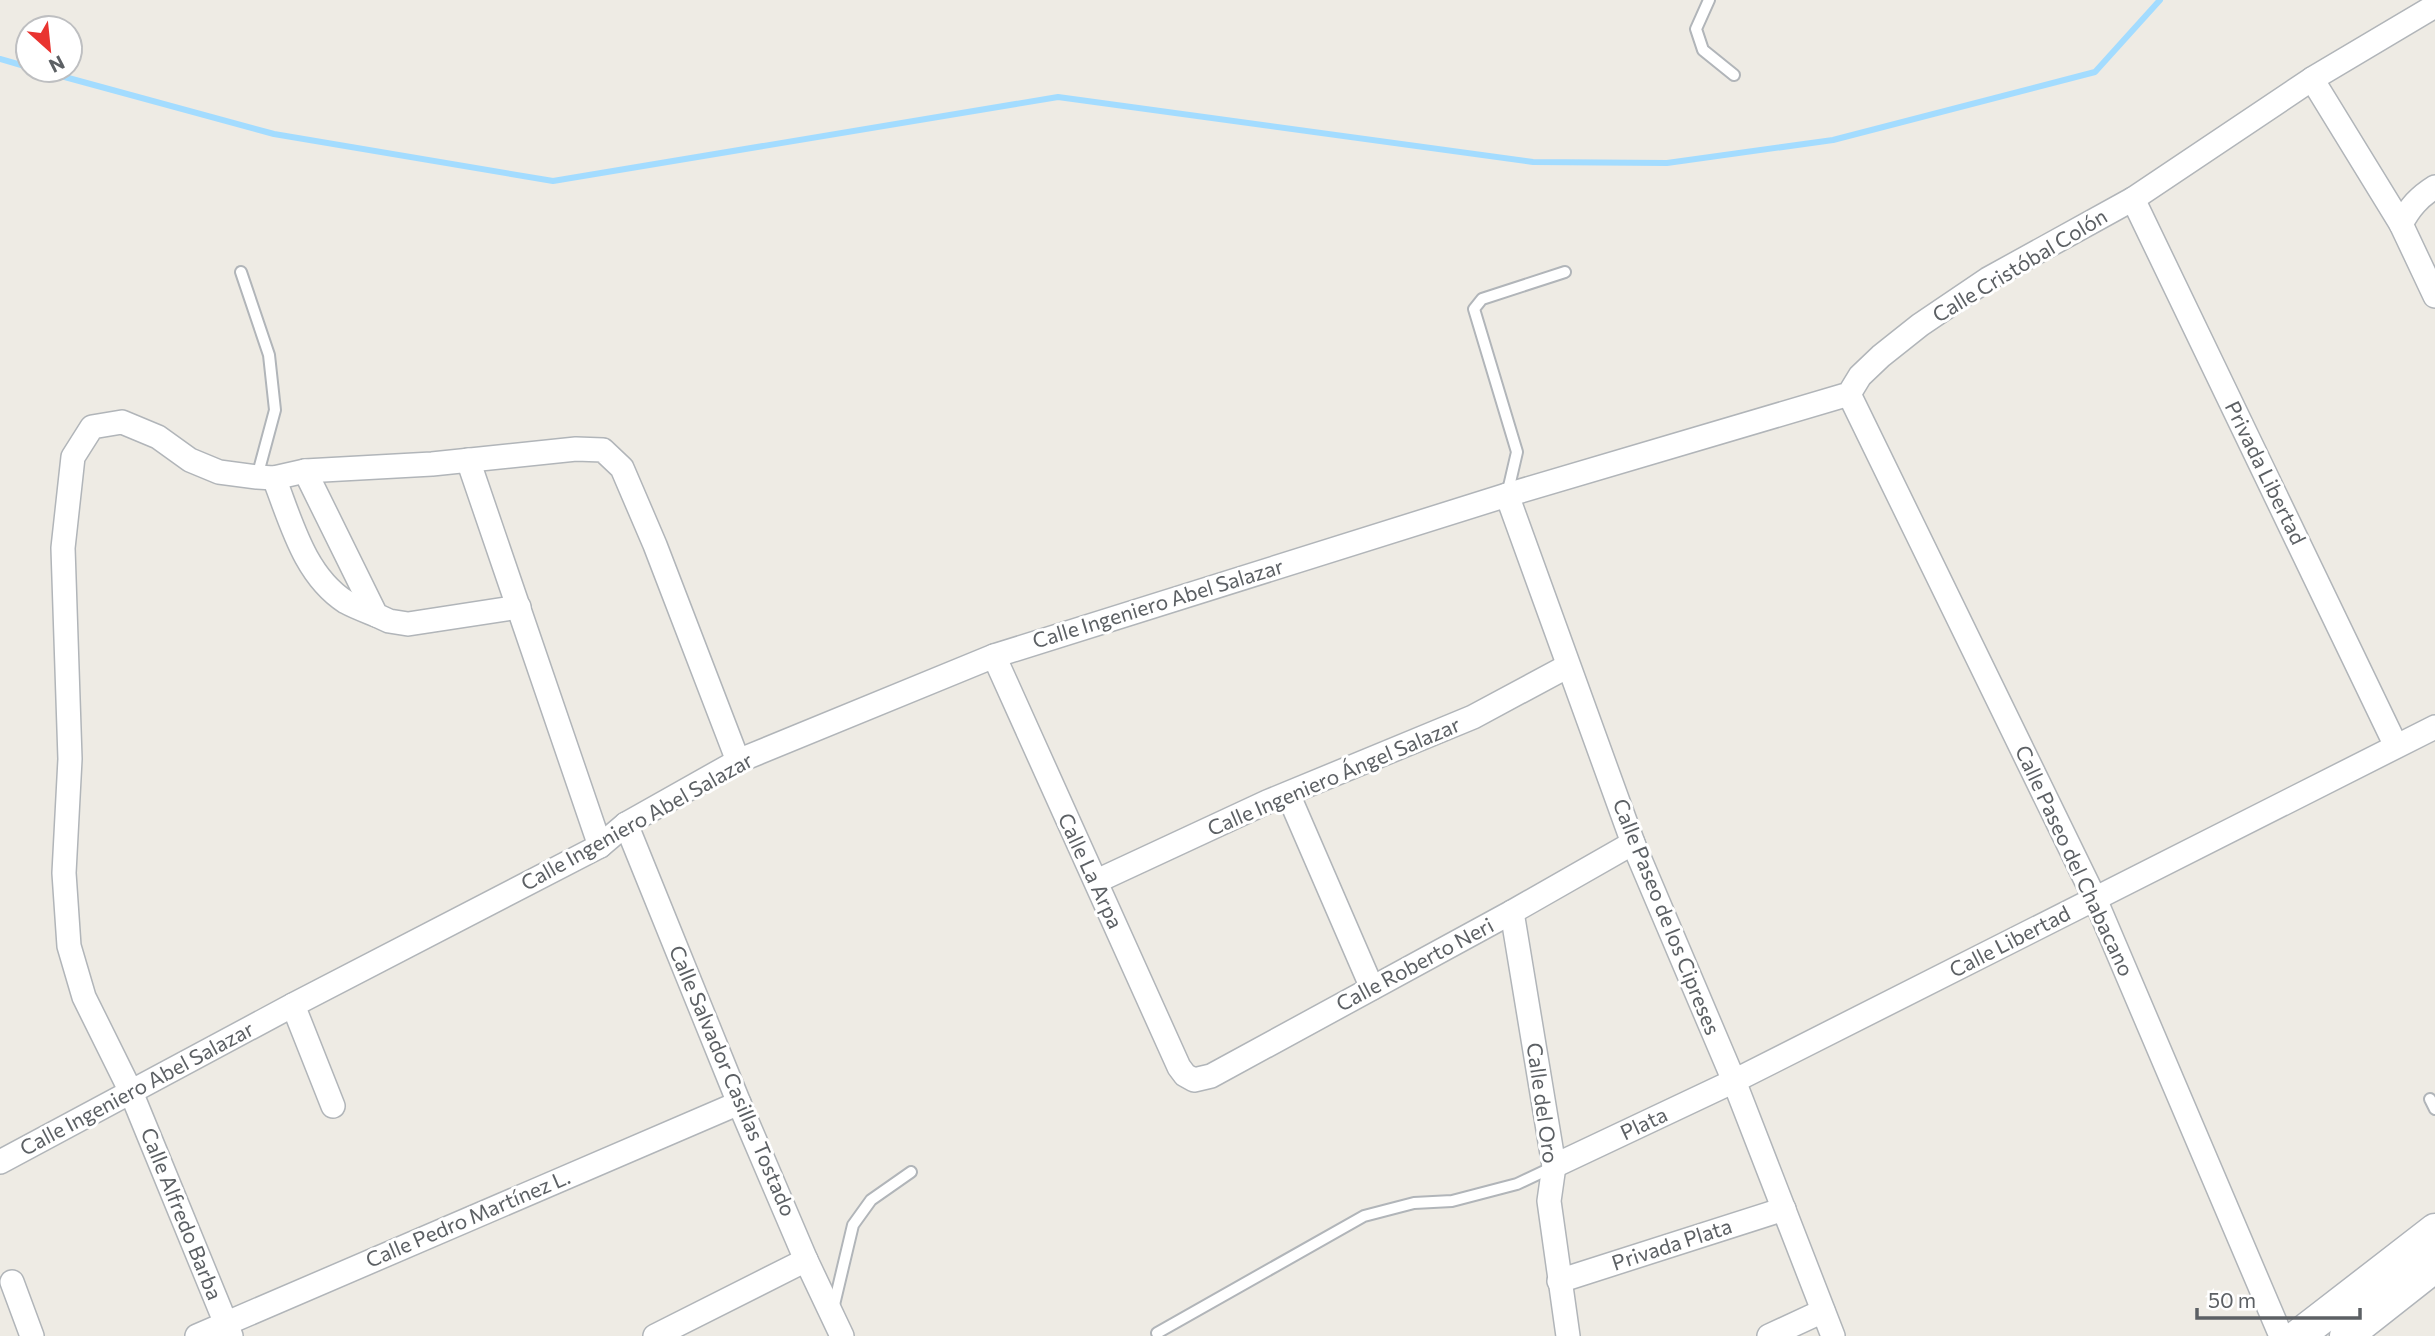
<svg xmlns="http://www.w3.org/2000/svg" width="2435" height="1336" font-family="Commissioner,sans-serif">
<rect width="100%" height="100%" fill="#eeebe4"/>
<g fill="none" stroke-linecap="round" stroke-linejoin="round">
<!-- stream -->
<g stroke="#a3dcff" stroke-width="6">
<polyline points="0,59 28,67"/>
<polyline points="39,70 274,134 553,181 1058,97 1533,162 1667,163 1833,140 2095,72 2160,0"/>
</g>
<!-- lane casing -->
<g stroke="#b1b5b9" stroke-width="14">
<g id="lane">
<polyline points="1709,0 1696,29 1703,50 1734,75"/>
<polyline points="241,272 269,355 275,410 257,477"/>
<polyline points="1507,495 1517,452 1474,309 1482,299 1565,272"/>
<polyline points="2430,1099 2435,1109"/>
<polyline points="833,1309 853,1225 871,1200 911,1172"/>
<polyline points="1157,1333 1364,1216 1414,1203 1452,1201 1517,1184 1553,1167"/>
</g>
</g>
<!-- street casing -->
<g stroke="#b1b5b9" stroke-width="26">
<g id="street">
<polyline points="2312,79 2401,224 2435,296"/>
<polyline points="2133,199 2396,746"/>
<path d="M2401,224c9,-17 18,-27 34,-37"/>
<polyline points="1849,394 2095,899 2281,1336"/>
<polyline points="468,460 600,846"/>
<polyline points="305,471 376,615 389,621 408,624 519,607"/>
<path d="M274,478c17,43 30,97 72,124 9,5 20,9 30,13"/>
<polyline points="1507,495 1633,843 1734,1081 1833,1336"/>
<polyline points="994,656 1179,1067 1185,1075 1194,1080 1211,1076 1512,912 1633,843"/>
<polyline points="1288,794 1372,988"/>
<polyline points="626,824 739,1103 806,1260 842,1336"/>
<polyline points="1097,881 1267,802 1473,717 1568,666"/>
<polyline points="1512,912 1554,1166 1549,1201 1568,1336"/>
<polyline points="293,1005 333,1106"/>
<polyline points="0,1162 293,1005 600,846 626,824 738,761 994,656 1507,495 1849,394 1860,376 1881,356 1920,325 1988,279 2133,199 2312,79 2435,6"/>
<polyline points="1554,1166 1734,1081 2435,727"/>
<polyline points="1559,1281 1784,1209"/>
<polyline points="12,1282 32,1336"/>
<polyline points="197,1336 739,1103"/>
<polyline points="231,1336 131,1092 84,997 69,946 64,873 70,759 63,548 73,457 92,427 122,422 158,437 190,460 219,472 257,477 274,478 305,471 432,464 576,449 603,450 622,468 655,545 738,761"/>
<polyline points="655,1336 806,1260"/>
<polyline points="1769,1336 1823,1311"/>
</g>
</g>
<!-- secondary casing -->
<g stroke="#b0b4b9" stroke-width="35">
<g id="secondary">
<polyline points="2298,1336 2435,1230"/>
<polyline points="2346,1336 2435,1266"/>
</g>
</g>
<!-- lane -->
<use href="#lane" stroke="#fff" stroke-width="10"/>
<!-- street -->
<use href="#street" stroke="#fff" stroke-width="23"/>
<!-- secondary -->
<use href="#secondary" stroke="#fff" stroke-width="32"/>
</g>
<g text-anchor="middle" stroke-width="6" stroke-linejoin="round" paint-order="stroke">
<!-- street labels -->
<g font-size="21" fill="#5c6064" stroke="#fff">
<text transform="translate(2020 266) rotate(-31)" y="7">Calle Cristóbal Colón</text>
<text transform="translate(2265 473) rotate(64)" y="7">Privada Libertad</text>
<text transform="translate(1158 604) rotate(-17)" y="7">Calle Ingeniero Abel Salazar</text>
<text transform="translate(1334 777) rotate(-23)" y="7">Calle Ingeniero Ángel Salazar</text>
<text transform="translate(637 822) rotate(-29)" y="7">Calle Ingeniero Abel Salazar</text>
<text transform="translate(2074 861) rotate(65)" y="7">Calle Paseo del Chabacano</text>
<text transform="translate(1090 871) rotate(65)" y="7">Calle La Arpa</text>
<text transform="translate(1666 917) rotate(68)" y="7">Calle Paseo de los Cipreses</text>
<text transform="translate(2010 942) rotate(-27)" y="7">Calle Libertad</text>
<text transform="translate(1415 965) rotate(-28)" y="7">Calle Roberto Neri</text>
<text transform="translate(732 1081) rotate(67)" y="7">Calle Salvador Casillas Tostado</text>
<text transform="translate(137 1089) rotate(-28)" y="7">Calle Ingeniero Abel Salazar</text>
<text transform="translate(1542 1103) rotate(82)" y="7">Calle del Oro</text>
<text transform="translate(1644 1124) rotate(-25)" y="7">Plata</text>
<text transform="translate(181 1214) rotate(68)" y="7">Calle Alfredo Barba</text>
<text transform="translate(468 1219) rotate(-23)" y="7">Calle Pedro Martínez L.</text>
<text transform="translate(1672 1245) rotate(-18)" y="7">Privada Plata</text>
</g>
</g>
<!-- north arrow -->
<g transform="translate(49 49) rotate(153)"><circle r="33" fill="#ffffff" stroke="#bebfc1" stroke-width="2"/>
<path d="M0-5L12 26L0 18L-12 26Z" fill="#e93430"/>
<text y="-10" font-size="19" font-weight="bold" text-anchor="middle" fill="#5c6064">N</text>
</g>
<!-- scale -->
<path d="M2197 1308v10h163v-10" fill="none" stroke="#5c6064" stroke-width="3.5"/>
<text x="2208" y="1308" font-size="21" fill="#5c6064" stroke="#ffffff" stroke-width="5" paint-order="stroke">50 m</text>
</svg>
